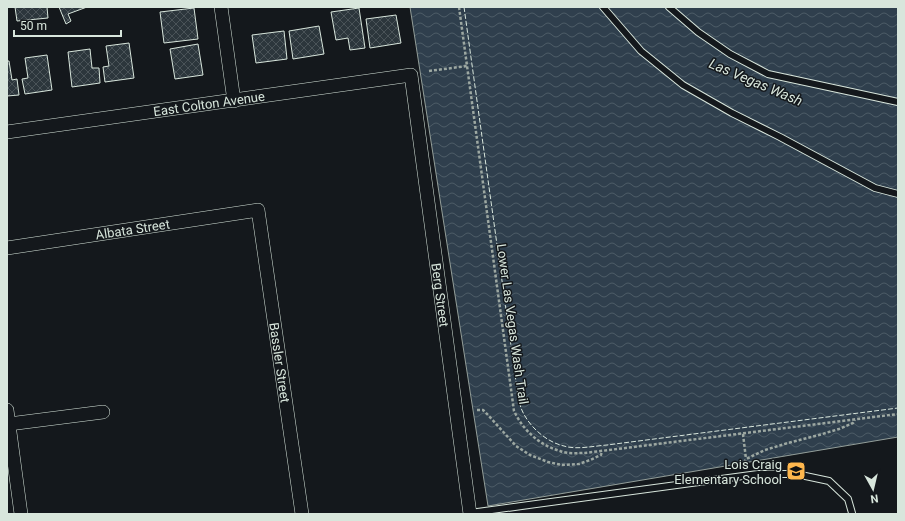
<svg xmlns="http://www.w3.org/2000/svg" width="905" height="521" font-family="Roboto,sans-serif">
<defs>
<pattern id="water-waves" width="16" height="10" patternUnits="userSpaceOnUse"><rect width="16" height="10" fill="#2f3f4d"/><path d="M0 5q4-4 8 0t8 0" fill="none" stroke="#4c5b66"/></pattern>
<pattern id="building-cross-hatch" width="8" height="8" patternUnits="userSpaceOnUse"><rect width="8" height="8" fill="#2c363c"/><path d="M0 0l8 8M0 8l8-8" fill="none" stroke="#4a5358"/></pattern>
</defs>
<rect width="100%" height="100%" fill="#14181c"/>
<!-- water -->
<polygon fill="url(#water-waves)" stroke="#939e99" points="410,7 898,7 898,437 488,506"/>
<!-- building -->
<g fill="url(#building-cross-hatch)" stroke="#d8e6dc">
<polygon points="15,7 47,7 48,18 17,21"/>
<polygon points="59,7 87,7 68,14 71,21 66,24"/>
<polygon points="194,8 198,39 164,43 160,12"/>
<polygon points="359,8 365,48 350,50 348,38 336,40 331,12"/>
<polygon points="396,15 401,43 370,48 366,19"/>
<polygon points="319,26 324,54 293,59 289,31"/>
<polygon points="284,31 287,59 256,63 252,35"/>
<polygon points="129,43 134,78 105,82 103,67 109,66 106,46"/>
<polygon points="198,44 203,75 175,79 170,49"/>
<polygon points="90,49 92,68 99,68 100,83 72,87 68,52"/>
<polygon points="47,55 52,90 25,94 22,79 28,78 25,58"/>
<polygon points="7,61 9,61 12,80 17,79 19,95 7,96"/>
</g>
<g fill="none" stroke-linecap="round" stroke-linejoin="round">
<!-- service casing -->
<g stroke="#d8e6dc" stroke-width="8">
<g id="service">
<polyline points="603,7 641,51 683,85 732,113 780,137 875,188 898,194"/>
<polyline points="669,7 698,32 730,54 768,74 898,102"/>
<polyline points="470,513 758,474 796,474 829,481 848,499 852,513"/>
</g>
</g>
<!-- minor casing -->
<g stroke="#d8e6dc" stroke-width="14">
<g id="minor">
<polyline points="221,7 234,101"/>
<path id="s1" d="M7,132l404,-57 59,439"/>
<path id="s2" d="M7,248l251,-38 44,304"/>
<polyline points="7,410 21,514"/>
<polyline points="9,424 103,412"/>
</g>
</g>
<!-- path -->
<g stroke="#9da8a2" stroke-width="2.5" stroke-dasharray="3 2" stroke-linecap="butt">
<path d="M459,7l55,404c9,19 25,34 46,40 7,3 17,2 25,2l313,-39"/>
<polyline points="429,71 467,66"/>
<polyline points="477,410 483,410 488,415 516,446 530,455 548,462 562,465 579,464 590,460 601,455 602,451"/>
<polyline points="743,434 746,459"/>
<polyline points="742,467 746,459 765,450 788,443 819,435 839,429 853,423 855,420"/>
</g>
<!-- service -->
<use href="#service" stroke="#14181c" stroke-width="6"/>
<!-- minor -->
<use href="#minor" stroke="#14181c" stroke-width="13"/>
<!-- fence -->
<path stroke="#d8e6dc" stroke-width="1" stroke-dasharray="5 2" stroke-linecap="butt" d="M464,7l54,389c1,4 2,9 3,12 7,18 25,34 43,38 12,4 30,0 43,-1l291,-37"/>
</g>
<!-- icons -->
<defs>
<g id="school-square" transform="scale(1)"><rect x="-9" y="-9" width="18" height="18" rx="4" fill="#ffb74d" stroke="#14181c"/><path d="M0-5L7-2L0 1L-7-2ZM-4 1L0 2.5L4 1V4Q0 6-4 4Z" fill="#111"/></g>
</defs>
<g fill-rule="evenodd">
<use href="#school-square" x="796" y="471"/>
</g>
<g text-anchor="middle" stroke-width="3" stroke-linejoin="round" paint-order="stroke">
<!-- street labels -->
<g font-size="13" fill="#d8e6dc" stroke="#14181c">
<text dy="5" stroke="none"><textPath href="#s1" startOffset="204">East Colton Avenue</textPath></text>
<text dy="5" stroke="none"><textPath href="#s2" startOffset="127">Albata Street</textPath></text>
<text dy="5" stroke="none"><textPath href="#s1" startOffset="630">Berg Street</textPath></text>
<text transform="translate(513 324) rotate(82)" y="5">Lower Las Vegas Wash Trail</text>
<text dy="5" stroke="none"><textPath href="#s2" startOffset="408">Bassler Street</textPath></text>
</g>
<!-- poi labels -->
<g font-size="13" fill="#d8e6dc" stroke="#14181c" text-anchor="end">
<text x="782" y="469">Lois Craig<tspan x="782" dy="15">Elementary School</tspan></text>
</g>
<!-- water labels -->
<g font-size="14" font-style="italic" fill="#d8e6dc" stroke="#14181c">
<text transform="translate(756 82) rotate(23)" y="5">Las Vegas Wash</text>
</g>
</g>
<!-- border -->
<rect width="905" height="521" fill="none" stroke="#d8e6dc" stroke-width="16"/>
<!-- north arrow -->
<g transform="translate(873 489) rotate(172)" stroke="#14181c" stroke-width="3" paint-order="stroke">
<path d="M0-3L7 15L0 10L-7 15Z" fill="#d8e6dc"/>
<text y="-6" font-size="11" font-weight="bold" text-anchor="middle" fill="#d8e6dc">N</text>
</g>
<!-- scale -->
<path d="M14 30v6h107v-6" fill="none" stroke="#d8e6dc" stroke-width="2"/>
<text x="20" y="30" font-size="12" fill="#d8e6dc" stroke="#14181c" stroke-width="3" paint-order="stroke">50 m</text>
</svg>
